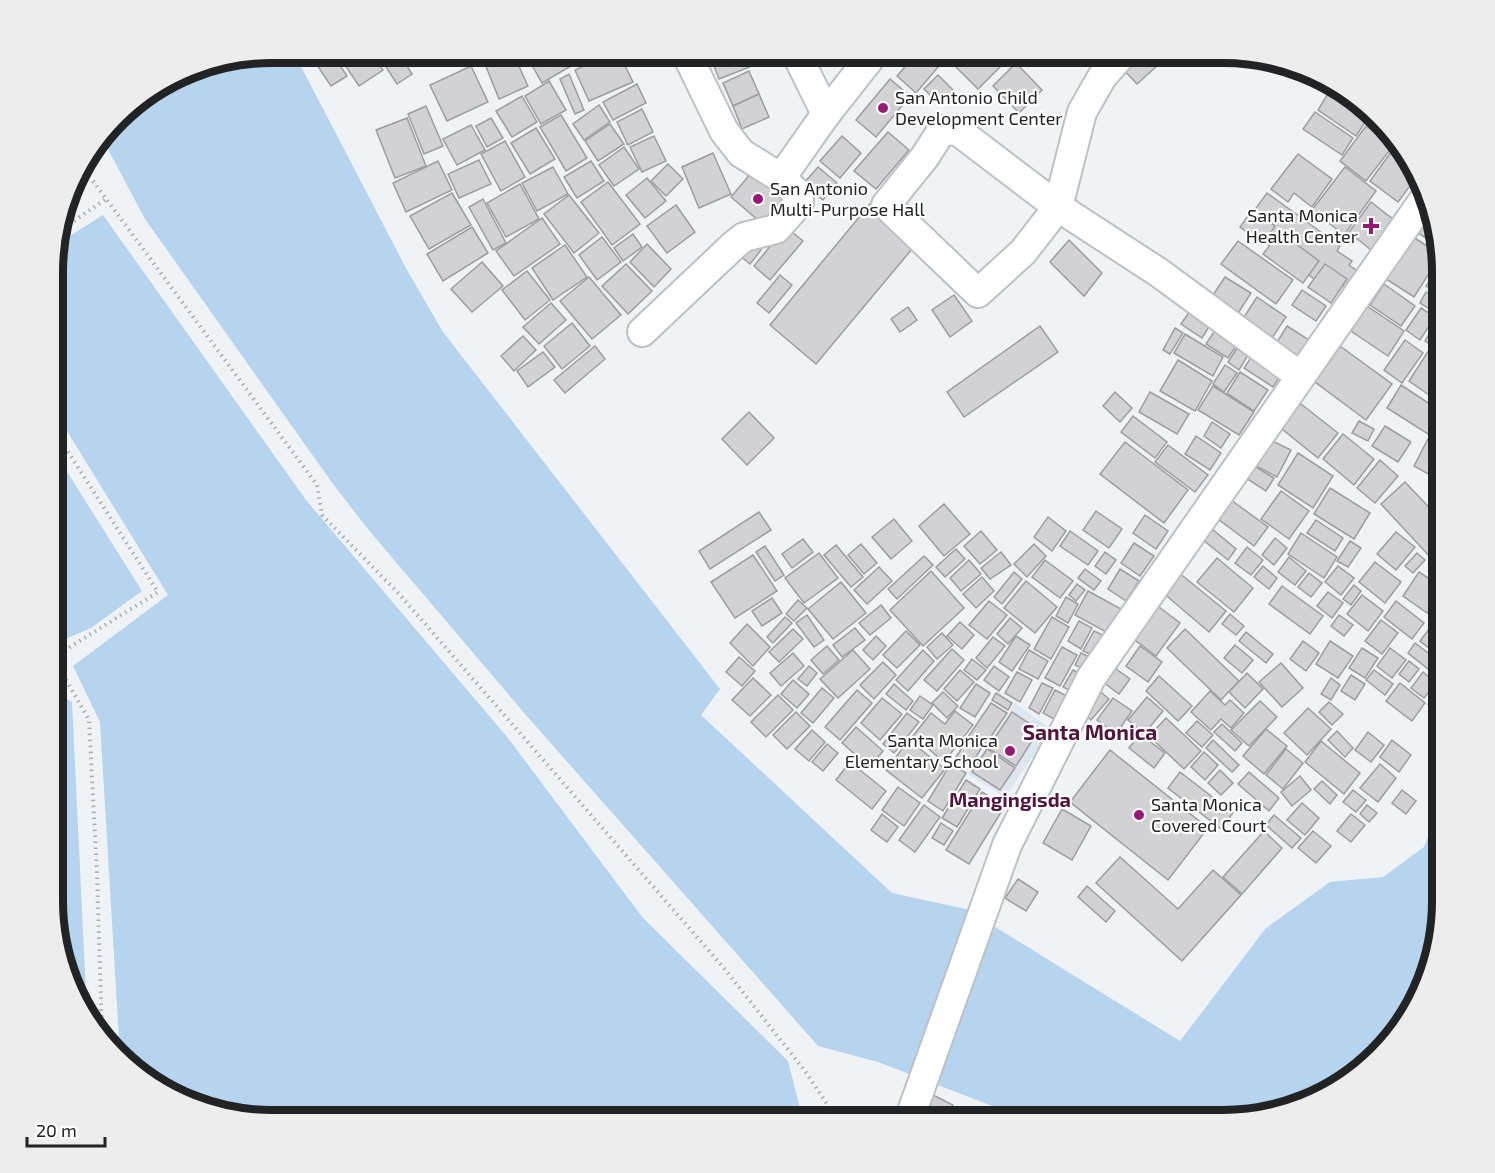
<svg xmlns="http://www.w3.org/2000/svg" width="1495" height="1173" font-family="'Exo 2',sans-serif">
<rect width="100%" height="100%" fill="#f0f3f6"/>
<!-- built -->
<polygon fill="#dee7f0" points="1015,703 1051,729 1005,798 968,774"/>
<!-- water -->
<g fill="#b7d4ef">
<polygon points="272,53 294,53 407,270 443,332 720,689 701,715 892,893 966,909 1180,1041 1266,928 1330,882 1383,877 1424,847 1442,800 1442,915 1426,985 1388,1046 1307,1104 1223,1120 1013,1120 1000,1109 878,1062 818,1046 525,714 367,528 333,484 145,219 102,138 128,107 201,64"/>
<polygon points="103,215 306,500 508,738 643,918 788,1061 803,1120 258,1120 189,1104 127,1066 120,1056 100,722 73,666 168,595 54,410 54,246"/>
<polygon points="54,451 142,591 91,628 54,644"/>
<polygon points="53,691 72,702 87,1014 75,998 53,915"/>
</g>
<!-- building -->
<g fill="#d2d2d5" stroke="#9d9da0" stroke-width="1.5">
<polygon points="309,53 332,53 347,76 331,86"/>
<polygon points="337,53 371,53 383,70 359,86"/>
<polygon points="377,53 399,53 412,74 397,84"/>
<polygon points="437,53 452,53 439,58"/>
<polygon points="498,53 513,53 528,86 499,99 483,59"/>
<polygon points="537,53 563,53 571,66 542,83 528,58"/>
<polygon points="570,53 604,53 575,65"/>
<polygon points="612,53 619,53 633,82 589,101 575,70"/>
<polygon points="709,53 753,53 757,64 719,79"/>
<polygon points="917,53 920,53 938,67 916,93 897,76"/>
<polygon points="924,53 947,53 936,65"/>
<polygon points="956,53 1012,53 1013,54 978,89 949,60"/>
<polygon points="1137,53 1146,53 1157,66 1137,84 1121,67"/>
<polygon points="1016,63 1042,90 1019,113 993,86"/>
<polygon points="471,66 488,102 447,121 430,85"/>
<polygon points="749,71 759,94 733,106 723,83"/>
<polygon points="569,74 584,110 575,114 560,79"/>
<polygon points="938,75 954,91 940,105 924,89"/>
<polygon points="890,79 910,96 876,137 856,120"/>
<polygon points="549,81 566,110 541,124 525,96"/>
<polygon points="637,84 646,103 613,120 603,102"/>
<polygon points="1329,92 1368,118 1356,136 1318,110"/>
<polygon points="759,94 769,117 742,129 733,106"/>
<polygon points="522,96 537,122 512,137 496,111"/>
<polygon points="1352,97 1368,107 1375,117 1373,119 1350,100"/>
<polygon points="599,105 610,122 584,140 573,124"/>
<polygon points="426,106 443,146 424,154 408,114"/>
<polygon points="642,109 653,132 628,145 617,122"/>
<polygon points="1315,112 1353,138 1342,155 1303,129"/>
<polygon points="561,115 587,158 566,171 540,127"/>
<polygon points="407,118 426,166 395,178 376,130"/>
<polygon points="491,118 503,138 487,147 476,126"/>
<polygon points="610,124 624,144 598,161 585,141"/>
<polygon points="1381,124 1393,141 1378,128"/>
<polygon points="471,125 485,150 457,165 443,139"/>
<polygon points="1366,126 1393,146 1366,181 1340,161"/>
<polygon points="536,128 555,159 530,174 511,143"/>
<polygon points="888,132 909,150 876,189 854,171"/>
<polygon points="654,136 666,161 642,172 630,147"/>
<polygon points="842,136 861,153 840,178 820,161"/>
<polygon points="505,141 525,177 501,191 481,154"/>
<polygon points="624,147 639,169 614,186 599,165"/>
<polygon points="1394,148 1406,158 1419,174 1398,202 1370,181"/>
<polygon points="713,153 731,194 699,208 682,167"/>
<polygon points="1298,154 1332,179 1312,207 1294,193 1288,202 1271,189"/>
<polygon points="479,160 491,184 459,198 448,174"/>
<polygon points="438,161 452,190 406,212 393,183"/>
<polygon points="591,161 604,181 577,198 564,177"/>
<polygon points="668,164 683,179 666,196 651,181"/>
<polygon points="553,167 568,194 537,211 522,183"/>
<polygon points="818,167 837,183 823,200 803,184"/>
<polygon points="1345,167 1376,191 1344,235 1312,210"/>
<polygon points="752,172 786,201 765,226 731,197"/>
<polygon points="647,178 666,201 645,218 626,195"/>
<polygon points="608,182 640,224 612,245 581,202"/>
<polygon points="520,184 539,219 506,237 487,203"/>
<polygon points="452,193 471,225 429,249 410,216"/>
<polygon points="1267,193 1340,246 1337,251 1352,261 1349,265 1359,272 1347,289 1337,282 1334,287 1320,277 1317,281 1243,226"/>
<polygon points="569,195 599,233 574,253 544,214"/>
<polygon points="483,199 506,243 493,250 469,207"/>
<polygon points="1371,202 1394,220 1371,250 1349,232"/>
<polygon points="870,204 917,243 816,364 770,325"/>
<polygon points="676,205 695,232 667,253 647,226"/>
<polygon points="1252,210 1275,226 1263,244 1240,227"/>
<polygon points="1426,216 1430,219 1436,244 1416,232"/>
<polygon points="542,218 560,244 514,276 496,251"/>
<polygon points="472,227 488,253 443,281 427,254"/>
<polygon points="786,227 803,241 770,280 754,266"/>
<polygon points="1280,232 1319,261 1303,283 1263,254"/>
<polygon points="633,234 642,247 623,261 614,248"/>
<polygon points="1410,235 1438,253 1439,258 1414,297 1383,277"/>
<polygon points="602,237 621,262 597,280 579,255"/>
<polygon points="1069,240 1102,273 1084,296 1050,262"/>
<polygon points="1238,241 1293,280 1276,304 1221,264"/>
<polygon points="750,242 761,250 750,264 739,255"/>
<polygon points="647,244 671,269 654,287 630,262"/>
<polygon points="565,245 587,277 553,300 532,268"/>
<polygon points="482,262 503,286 472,312 451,289"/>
<polygon points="626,264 652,291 628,314 602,286"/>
<polygon points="1325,264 1347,279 1331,303 1308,287"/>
<polygon points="1438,267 1442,272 1442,289 1439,295 1426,286"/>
<polygon points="527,271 550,300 525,320 502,290"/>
<polygon points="780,275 792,285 769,313 757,303"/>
<polygon points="589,277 621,315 592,339 560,301"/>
<polygon points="1225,277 1251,293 1235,318 1209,301"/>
<polygon points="1384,284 1415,306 1401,326 1370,305"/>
<polygon points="1302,290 1326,306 1316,321 1292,305"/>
<polygon points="1426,292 1442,303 1442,317 1420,303"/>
<polygon points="954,295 972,321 950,337 932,310"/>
<polygon points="1257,297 1286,317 1268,344 1239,325"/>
<polygon points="551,303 566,320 539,344 523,327"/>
<polygon points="1364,304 1404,331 1388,356 1348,329"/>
<polygon points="908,307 917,320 900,332 891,319"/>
<polygon points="1192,308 1212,322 1202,338 1181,324"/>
<polygon points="1421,308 1435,317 1420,340 1406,330"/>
<polygon points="572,323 590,346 562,369 544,346"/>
<polygon points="1040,326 1058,352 964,417 947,392"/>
<polygon points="1287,326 1309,340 1297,358 1276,344"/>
<polygon points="1175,328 1183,333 1170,354 1163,350"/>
<polygon points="1216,329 1238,343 1228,358 1206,344"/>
<polygon points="1432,329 1442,335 1434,347 1425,341"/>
<polygon points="1185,334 1223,357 1213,376 1174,353"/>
<polygon points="523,336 536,350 514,371 501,356"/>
<polygon points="1405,340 1423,353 1402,383 1384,370"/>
<polygon points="1442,344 1442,356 1437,352"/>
<polygon points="595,346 605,359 565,393 554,380"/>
<polygon points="1340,346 1392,384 1366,420 1315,382"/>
<polygon points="1237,348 1248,355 1239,370 1228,362"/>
<polygon points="1256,350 1285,369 1273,387 1244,368"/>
<polygon points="1429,350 1442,359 1442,404 1409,381"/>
<polygon points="543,352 555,367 528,387 517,371"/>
<polygon points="1178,360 1212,381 1195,411 1160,391"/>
<polygon points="1225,365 1237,373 1224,392 1213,384"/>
<polygon points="1240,372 1268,390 1254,411 1227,393"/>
<polygon points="1401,385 1442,412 1428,434 1387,408"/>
<polygon points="1213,386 1254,412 1239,435 1198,410"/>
<polygon points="1115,392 1132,408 1120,422 1103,406"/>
<polygon points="1150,392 1189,414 1177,434 1139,412"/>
<polygon points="1296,400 1338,433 1318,458 1277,425"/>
<polygon points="749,412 774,438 747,465 722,439"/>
<polygon points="1133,416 1167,442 1155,458 1121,432"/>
<polygon points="1359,421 1374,429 1368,441 1352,433"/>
<polygon points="1212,422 1230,434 1221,448 1204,436"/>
<polygon points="1385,426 1411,442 1398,462 1372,446"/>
<polygon points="1343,434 1374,459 1354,485 1323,459"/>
<polygon points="1196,436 1221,453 1210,470 1185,454"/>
<polygon points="1264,437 1291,450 1277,477 1251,463"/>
<polygon points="1429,437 1442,445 1442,453 1430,475 1414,466"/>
<polygon points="1125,442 1188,490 1164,523 1100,474"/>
<polygon points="1168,445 1208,475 1195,492 1155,462"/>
<polygon points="1298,453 1333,476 1313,508 1278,485"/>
<polygon points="1380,460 1398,476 1375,503 1357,488"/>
<polygon points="1442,461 1442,477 1435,474"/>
<polygon points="1251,464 1274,478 1266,491 1243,476"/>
<polygon points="1405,482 1442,521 1442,549 1432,559 1381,504"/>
<polygon points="1439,482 1442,484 1442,508 1429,501"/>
<polygon points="1330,488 1370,513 1354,539 1314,514"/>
<polygon points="1281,491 1309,511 1289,539 1261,519"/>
<polygon points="1231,500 1268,527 1254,546 1218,519"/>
<polygon points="944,504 970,534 944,556 919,526"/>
<polygon points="1096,511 1122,529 1109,548 1083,530"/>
<polygon points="759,512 771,530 710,569 699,551"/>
<polygon points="1145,515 1168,531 1156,549 1133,533"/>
<polygon points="1048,517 1066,531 1052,551 1034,537"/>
<polygon points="894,519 912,541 891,559 872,537"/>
<polygon points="1316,520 1343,538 1335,551 1307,533"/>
<polygon points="1212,529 1236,549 1228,560 1203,540"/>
<polygon points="981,531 997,550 980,564 964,546"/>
<polygon points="1070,531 1098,551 1088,565 1060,546"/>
<polygon points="1396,532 1415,547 1396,570 1377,554"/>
<polygon points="1301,533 1337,557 1324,578 1288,554"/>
<polygon points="1275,538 1287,548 1274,565 1262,555"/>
<polygon points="803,539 813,552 792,568 782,554"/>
<polygon points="1350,541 1361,548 1348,567 1337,561"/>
<polygon points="1134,543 1154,556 1140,576 1121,563"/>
<polygon points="861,544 877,563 864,574 848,555"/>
<polygon points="1034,544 1046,556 1027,577 1014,564"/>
<polygon points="836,545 863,577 851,587 824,555"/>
<polygon points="765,546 784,575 775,581 756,552"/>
<polygon points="1247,547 1263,560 1251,575 1235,563"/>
<polygon points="956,549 965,559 945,577 936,567"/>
<polygon points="1001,552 1011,565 990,579 981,568"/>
<polygon points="1105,552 1116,560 1106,574 1095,566"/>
<polygon points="819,553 838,578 804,603 785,578"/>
<polygon points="1417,553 1425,560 1413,573 1405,566"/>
<polygon points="753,555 777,591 735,618 711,582"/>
<polygon points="924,556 933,565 897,599 888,589"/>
<polygon points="1289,557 1306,571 1295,585 1278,572"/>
<polygon points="1217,558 1253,588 1234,612 1197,582"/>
<polygon points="969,560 981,574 961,591 950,578"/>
<polygon points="1045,560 1073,581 1060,598 1032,577"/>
<polygon points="1375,562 1401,582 1385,603 1359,582"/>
<polygon points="1263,566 1277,578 1269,589 1254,577"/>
<polygon points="1338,566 1354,578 1341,595 1325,582"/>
<polygon points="879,567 892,581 867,604 854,590"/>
<polygon points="1085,569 1101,581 1094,590 1078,578"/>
<polygon points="1120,569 1139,581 1126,601 1108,589"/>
<polygon points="931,571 964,608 923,646 890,610"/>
<polygon points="1014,572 1022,579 1002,604 994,597"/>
<polygon points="1178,572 1226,611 1209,632 1162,592"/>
<polygon points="1419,572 1442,587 1427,613 1403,596"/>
<polygon points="1309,573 1322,583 1311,597 1298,587"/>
<polygon points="982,577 994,591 976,608 963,594"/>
<polygon points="1026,581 1057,607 1035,633 1004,608"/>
<polygon points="841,582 866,613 833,639 808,609"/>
<polygon points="1077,584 1085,590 1076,601 1069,595"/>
<polygon points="1354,585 1361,591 1351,605 1343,599"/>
<polygon points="1282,586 1323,616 1310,634 1269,604"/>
<polygon points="1088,591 1121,609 1108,633 1075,615"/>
<polygon points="1328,592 1343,603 1332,618 1317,606"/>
<polygon points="1362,595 1383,611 1368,631 1347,614"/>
<polygon points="1066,597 1078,604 1068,623 1056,616"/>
<polygon points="772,598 782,613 762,626 752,611"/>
<polygon points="798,600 807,608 794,621 786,614"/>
<polygon points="989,601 1007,615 987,639 969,625"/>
<polygon points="1151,601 1180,623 1156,656 1127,634"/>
<polygon points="1396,601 1424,623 1412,639 1384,617"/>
<polygon points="881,605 891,618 870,635 859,623"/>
<polygon points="1442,609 1442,625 1435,619"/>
<polygon points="1230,614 1244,626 1236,635 1222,624"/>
<polygon points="807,615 824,640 814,647 796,623"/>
<polygon points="1339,615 1353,625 1344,636 1331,626"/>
<polygon points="785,617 792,623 773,643 767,637"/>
<polygon points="1052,617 1069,627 1051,659 1034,649"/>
<polygon points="1010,618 1022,628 1008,644 997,634"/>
<polygon points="1381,620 1398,633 1382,654 1365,641"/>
<polygon points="1079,621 1092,628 1081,649 1068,641"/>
<polygon points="960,622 974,635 962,649 947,636"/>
<polygon points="747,624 770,647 753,666 730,643"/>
<polygon points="1432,625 1442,633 1442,658 1420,641"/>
<polygon points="855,628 865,640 842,657 833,645"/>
<polygon points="793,629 803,639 779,662 769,652"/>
<polygon points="1185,629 1239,681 1221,700 1167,648"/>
<polygon points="906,631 920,645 897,668 883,655"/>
<polygon points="1094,631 1105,636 1094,656 1083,651"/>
<polygon points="1246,632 1273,654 1266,663 1239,641"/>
<polygon points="942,633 953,645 937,659 927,647"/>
<polygon points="876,636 886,646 873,660 863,650"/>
<polygon points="1016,636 1030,645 1012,671 999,662"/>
<polygon points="993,637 1005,646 987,668 976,658"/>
<polygon points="1303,641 1319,653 1306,671 1290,659"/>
<polygon points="1330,641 1353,656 1338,678 1316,664"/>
<polygon points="1415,643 1436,659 1428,669 1408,653"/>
<polygon points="1235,645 1253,660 1242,673 1224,658"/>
<polygon points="827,646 839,660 823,674 811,660"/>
<polygon points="1140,646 1162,662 1148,682 1126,666"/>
<polygon points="1062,647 1077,655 1060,686 1045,678"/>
<polygon points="1362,648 1378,658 1365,678 1349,668"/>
<polygon points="1390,648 1406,660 1392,678 1377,666"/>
<polygon points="952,649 964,660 937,691 924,680"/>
<polygon points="853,650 870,669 838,698 820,679"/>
<polygon points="923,650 934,661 908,691 896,680"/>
<polygon points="1029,650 1048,661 1038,679 1019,669"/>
<polygon points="793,653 804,666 781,686 770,673"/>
<polygon points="1081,653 1091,658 1085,670 1075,665"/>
<polygon points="739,657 755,671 742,686 726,672"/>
<polygon points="972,659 986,670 977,680 964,670"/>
<polygon points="1409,661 1419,669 1409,682 1399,674"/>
<polygon points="883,662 896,675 874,699 860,685"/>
<polygon points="1281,663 1303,688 1282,707 1259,682"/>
<polygon points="1109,664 1130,679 1119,694 1099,679"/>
<polygon points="809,666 817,673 807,686 798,679"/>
<polygon points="994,666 1009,677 999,691 984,680"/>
<polygon points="960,670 974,682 957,701 944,689"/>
<polygon points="1073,670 1084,676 1075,693 1063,687"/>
<polygon points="1374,670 1393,684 1385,695 1366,680"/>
<polygon points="1017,672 1032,680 1020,702 1005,693"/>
<polygon points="1423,672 1436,683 1424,698 1411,688"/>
<polygon points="1247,673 1263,689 1245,708 1229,692"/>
<polygon points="1351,675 1365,684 1355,700 1341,691"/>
<polygon points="1159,676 1192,706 1178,721 1146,691"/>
<polygon points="753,678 771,695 750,716 732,700"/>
<polygon points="1331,678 1340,685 1331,700 1321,694"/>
<polygon points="793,680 809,694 797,708 781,694"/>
<polygon points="1042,683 1053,688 1039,714 1029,708"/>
<polygon points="1400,683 1425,703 1412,721 1386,701"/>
<polygon points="894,684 913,701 906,710 886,694"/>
<polygon points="976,684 990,693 975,717 960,708"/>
<polygon points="1442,686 1442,715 1428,704"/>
<polygon points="822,688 834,698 813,723 801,713"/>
<polygon points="1096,688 1109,699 1091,720 1079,709"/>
<polygon points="857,690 872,703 840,740 825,727"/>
<polygon points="1055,690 1067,696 1054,719 1043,713"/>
<polygon points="1210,691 1225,705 1230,700 1244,713 1231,728 1221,719 1211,730 1191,712"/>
<polygon points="943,692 958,706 947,718 932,703"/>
<polygon points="996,693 1012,703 1008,710 992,700"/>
<polygon points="778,695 793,710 766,737 751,722"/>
<polygon points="920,696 933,705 923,719 910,710"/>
<polygon points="1147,697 1163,711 1144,734 1128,720"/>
<polygon points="882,698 902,714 880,740 861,723"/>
<polygon points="1113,698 1132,711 1116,734 1097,720"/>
<polygon points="1260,701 1277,717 1249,746 1231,730"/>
<polygon points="1329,702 1343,714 1332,725 1319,712"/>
<polygon points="991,703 1007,713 984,747 968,737"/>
<polygon points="1308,708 1331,729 1307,755 1284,733"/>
<polygon points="955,711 973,725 944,762 913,736 931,713 945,724"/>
<polygon points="796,712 810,726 787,749 773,735"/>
<polygon points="1012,712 1039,730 1016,766 988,748"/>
<polygon points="907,713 919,722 894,753 883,744"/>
<polygon points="1166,718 1201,751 1184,769 1149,736"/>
<polygon points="1197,721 1213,735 1202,747 1186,733"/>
<polygon points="1222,724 1242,743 1235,751 1214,732"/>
<polygon points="856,727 883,751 870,767 842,743"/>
<polygon points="1266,729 1287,746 1264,774 1243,756"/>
<polygon points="812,730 825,742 809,761 795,749"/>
<polygon points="1337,731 1353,748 1345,757 1328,740"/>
<polygon points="1368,732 1384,745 1371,762 1355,750"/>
<polygon points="1140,734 1165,753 1154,768 1129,748"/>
<polygon points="909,740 945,769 922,798 886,770"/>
<polygon points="967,740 981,749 970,766 956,757"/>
<polygon points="1213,740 1239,765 1232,772 1206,748"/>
<polygon points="1392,740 1411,755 1399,772 1380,757"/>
<polygon points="1321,741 1360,773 1344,794 1305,762"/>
<polygon points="827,744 838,753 823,771 812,762"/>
<polygon points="987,749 1015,768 1000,790 972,772"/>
<polygon points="1286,749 1303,763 1283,789 1266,775"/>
<polygon points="1110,750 1208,828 1168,880 1070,802"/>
<polygon points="1204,752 1218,765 1205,780 1191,767"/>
<polygon points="850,762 886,791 872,809 836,780"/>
<polygon points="951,763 966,773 943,811 928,801"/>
<polygon points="1380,764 1396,778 1378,802 1360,788"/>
<polygon points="1220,770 1233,783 1221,795 1208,783"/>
<polygon points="1180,772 1233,813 1221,829 1168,788"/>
<polygon points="1249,772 1279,798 1269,811 1238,784"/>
<polygon points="1300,776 1311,790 1292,806 1281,792"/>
<polygon points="966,780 980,789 957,827 942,818"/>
<polygon points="1322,781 1337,795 1330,804 1314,789"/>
<polygon points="898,787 920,803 904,826 882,810"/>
<polygon points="1353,790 1366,800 1356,812 1343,802"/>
<polygon points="1402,790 1416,801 1406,814 1392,803"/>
<polygon points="982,792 1005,806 969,864 946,850"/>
<polygon points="1302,803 1319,818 1305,835 1287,820"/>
<polygon points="924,805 940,817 915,852 899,840"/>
<polygon points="1367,805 1377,813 1369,822 1360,814"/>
<polygon points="1062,809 1091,826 1072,860 1043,843"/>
<polygon points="882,814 898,827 887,842 871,830"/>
<polygon points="1351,814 1365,825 1351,842 1337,831"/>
<polygon points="1274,815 1301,838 1292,848 1266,825"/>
<polygon points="941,823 953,831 944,845 932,838"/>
<polygon points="1264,831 1282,848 1242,894 1223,877"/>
<polygon points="1313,831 1331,846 1316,863 1298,848"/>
<polygon points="1120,857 1178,909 1213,870 1241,895 1182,961 1096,883"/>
<polygon points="1018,879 1038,892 1026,911 1005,898"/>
<polygon points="1087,886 1115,911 1106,922 1078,897"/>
<polygon points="933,1095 953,1105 946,1120 925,1113"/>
<polygon points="958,1108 979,1120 952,1120"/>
</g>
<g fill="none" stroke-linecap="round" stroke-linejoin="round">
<!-- minor casing -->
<g stroke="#bec1c4" stroke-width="32">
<g id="minor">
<polyline points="796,53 826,114"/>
<polyline points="1123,53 1102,77 1082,112 1058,207 1158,272 1300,376"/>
<polygon points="942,130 958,131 1058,207 1023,252 978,293 886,205 924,158"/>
<polyline points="781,178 826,114 874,53"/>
<polyline points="642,332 734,245 744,237 776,229 799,203 799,195 781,178 741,153 724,131 686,53"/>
<polyline points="909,1120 1007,845 1091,678 1425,198"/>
</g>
</g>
<!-- path -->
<g stroke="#aaacaf" stroke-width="4" stroke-dasharray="1.5 4.5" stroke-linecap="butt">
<polyline points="93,181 317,485 322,515 400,595 723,967 805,1071 827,1104 820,1120"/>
<polyline points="59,231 106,199"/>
<polyline points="54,657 158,592 54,430"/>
<polyline points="54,659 89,720 97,874 102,1032"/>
</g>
<!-- minor -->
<use href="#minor" stroke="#fff" stroke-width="28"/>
</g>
<!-- markers -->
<g fill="#961a73" stroke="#fff" stroke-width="2">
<circle cx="883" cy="108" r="6"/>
<circle cx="758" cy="199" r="6"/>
<path d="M1368 217h6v6h6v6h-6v6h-6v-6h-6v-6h6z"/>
<circle cx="1010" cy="751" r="6"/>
<circle cx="1139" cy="815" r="6"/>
</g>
<g text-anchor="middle" stroke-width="4.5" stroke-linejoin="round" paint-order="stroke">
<!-- poi labels -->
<g font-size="18" fill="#222324" stroke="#fff" text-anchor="start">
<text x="895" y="104">San Antonio Child<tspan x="895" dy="21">Development Center</tspan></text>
<text x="770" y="195">San Antonio<tspan x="770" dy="21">Multi-Purpose Hall</tspan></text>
<text x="1358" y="222" text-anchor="end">Santa Monica<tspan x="1358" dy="21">Health Center</tspan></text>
<text x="998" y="747" text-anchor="end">Santa Monica<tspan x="998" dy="21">Elementary School</tspan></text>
<text x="1151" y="811">Santa Monica<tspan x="1151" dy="21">Covered Court</tspan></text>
</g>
<!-- neighbourhood labels -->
<g font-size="20" font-weight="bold" fill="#50163d" stroke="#fff">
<text x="1010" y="807">Mangingisda</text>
</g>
<!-- quarter labels -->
<g font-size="21" font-weight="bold" fill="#50163d" stroke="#fff">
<text x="1090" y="740">Santa Monica</text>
</g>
</g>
<!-- crop -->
<path d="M0 0H1495V1173H0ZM272 63H1223A209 209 0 0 1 1432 272V901A209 209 0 0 1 1223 1110H272A209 209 0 0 1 63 901V272A209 209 0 0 1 272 63Z" fill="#ededed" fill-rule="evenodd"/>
<path fill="none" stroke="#222324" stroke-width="8" d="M272 63H1223A209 209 0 0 1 1432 272V901A209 209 0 0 1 1223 1110H272A209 209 0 0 1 63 901V272A209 209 0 0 1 272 63Z"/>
<!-- scale -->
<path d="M27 1137v9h78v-9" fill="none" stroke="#222324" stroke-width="3"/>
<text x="36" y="1137" font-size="18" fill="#222324" stroke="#ffffff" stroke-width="4.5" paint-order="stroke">20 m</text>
</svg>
